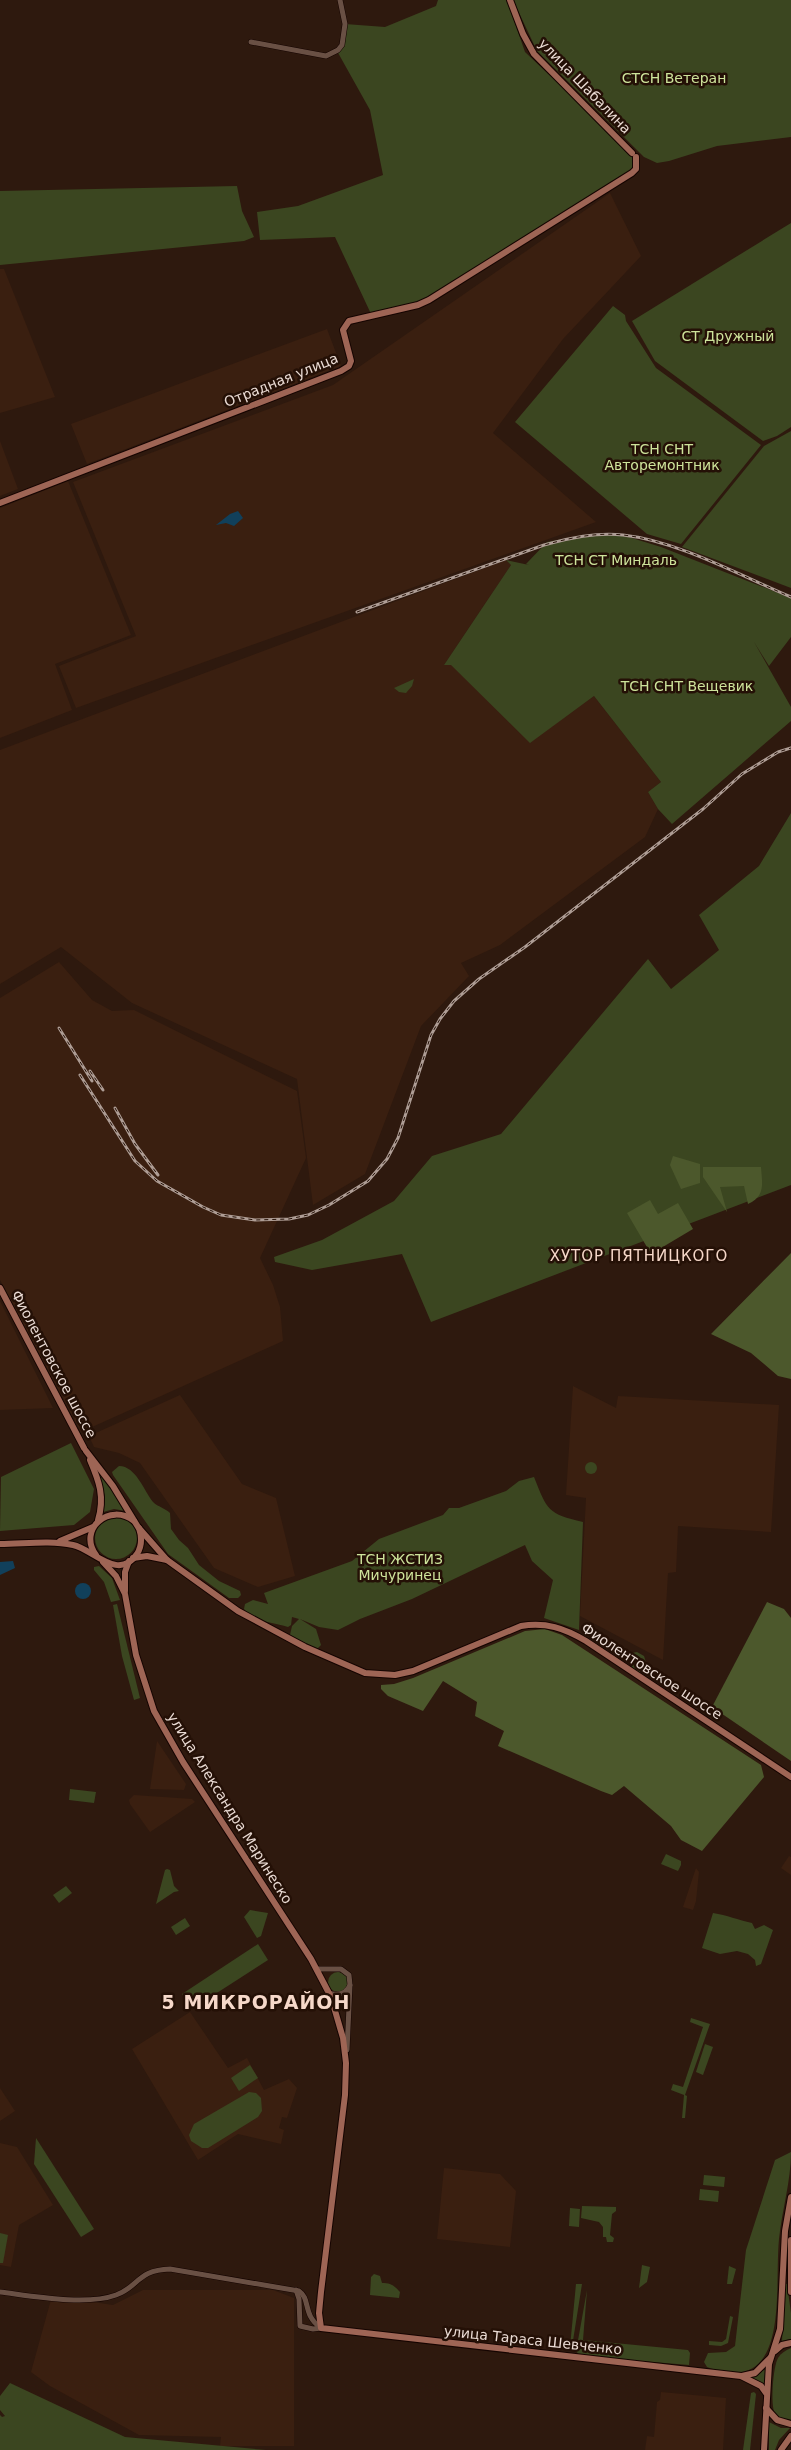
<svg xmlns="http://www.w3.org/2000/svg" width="791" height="2450" font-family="'DejaVu Sans',sans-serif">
<rect width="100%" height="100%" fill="#2e190e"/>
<!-- built -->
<g fill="#3a1f10">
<polygon points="610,193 641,256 563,339 493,433 596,522 76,708 59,666 136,636 73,482 333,385"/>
<polygon points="0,269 4,269 55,397 0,413"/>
<polygon points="327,329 341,366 87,464 71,424"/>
<polygon points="0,441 18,489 0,496"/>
<polygon points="68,481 131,635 55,664 72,710 0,738 0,508"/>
<polygon points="506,560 511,565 444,665 451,664 530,742 594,696 661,782 648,792 658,809 645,837 500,945 461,963 469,976 421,1026 365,1174 313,1205 297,1079 132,1003 61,947 0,984 0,750"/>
<polygon points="59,962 92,1000 112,1011 134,1010 297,1091 306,1158 260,1258 273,1285 280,1307 283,1341 81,1432 0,1280 0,998"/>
<polygon points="0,1301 53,1408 0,1410"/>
<polygon points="573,1386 616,1408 618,1396 779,1405 771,1532 678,1526 676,1572 668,1573 663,1660 580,1616 586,1498 566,1495"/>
<polygon points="180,1395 242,1484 276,1498 295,1576 258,1587 214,1568 140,1463 119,1453 94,1447 89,1436"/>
<polygon points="157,1741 186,1784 184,1790 150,1789"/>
<polygon points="134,1795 192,1799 195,1802 150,1832 130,1804 129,1800"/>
<polygon points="789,1856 791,1857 791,1875 781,1868"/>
<polygon points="696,1868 699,1872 696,1901 693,1910 683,1907"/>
<polygon points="190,2012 228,2068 247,2058 264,2090 289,2079 297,2088 287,2118 282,2117 279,2128 284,2130 281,2144 238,2134 198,2160 132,2049"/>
<polygon points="0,2088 15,2111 0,2121"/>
<polygon points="0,2143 17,2147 53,2205 19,2225 11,2267 0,2265"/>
<polygon points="444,2168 500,2174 516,2191 510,2247 437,2239"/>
<polygon points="143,2290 273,2290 294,2298 294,2446 220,2446 221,2437 139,2435 50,2386 31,2372 52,2296 113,2305"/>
<polygon points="661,2392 726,2398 723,2450 645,2450 647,2436 654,2437 657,2402 660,2400"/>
</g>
<!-- green -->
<g fill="#3b4620">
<polygon points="438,0 507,0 525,52 632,153 637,163 632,173 429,300 372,316 335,237 260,240 257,212 298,206 383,175 370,110 337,51 342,45 345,24 385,27 436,6"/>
<polygon points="513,0 791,0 791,137 717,146 669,161 657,163 644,157 537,51"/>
<polygon points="237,186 242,211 254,237 244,241 0,265 0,191"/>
<polygon points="791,223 791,427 777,436 763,441 655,361 632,321"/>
<polygon points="613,306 625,315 626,321 656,368 761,445 681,544 647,534 515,422"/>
<polygon points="791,431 791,588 682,547 764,446"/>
<polygon points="619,534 661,547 791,598 791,637 769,666 754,642 791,707 791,721 672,824 658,809 648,792 661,782 594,696 530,743 451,665 444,665 511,565 506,560 529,565 526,564 547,542 579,536"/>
<polygon points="414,679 412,686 406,693 399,692 394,688"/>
<polygon points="791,813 791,1185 431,1322 402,1254 312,1270 275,1262 274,1257 322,1240 394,1201 432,1156 501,1134 648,959 671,989 719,950 699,915 759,866"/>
<polygon points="71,1443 94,1489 90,1512 74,1525 0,1531 1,1477"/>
<circle cx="591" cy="1468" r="6"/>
<path d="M119,1466c17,0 25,25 34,36 5,5 12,6 17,11l1,16 8,11 9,8 11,17 20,16 21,10 1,4 -3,3h-9l-61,-44 -55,-79 -1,-3z"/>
<polygon points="96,1468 126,1511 114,1509 103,1512 105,1496"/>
<path d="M534,1477c13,33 14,37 49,45l-4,108 -35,-12 9,-38 -21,-19 -7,-16 -113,54 -52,20 -22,11 -19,-3 -19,-8 16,10 5,16 -4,4 -27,-14 2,-9 7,-7 -7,-2 -1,8 -3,2c-15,-5 -34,-5 -44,-18l1,-5 8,-4 15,4 -4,-11 88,-32 27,-22 64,-24 6,-7h10l47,-17 13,-10z"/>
<circle cx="116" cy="1538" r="21"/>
<polygon points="99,1566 112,1578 120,1600 111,1602 104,1582 94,1570 94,1567"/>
<polygon points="117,1604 140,1698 134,1700 122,1656 113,1605"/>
<polygon points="637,1652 644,1656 649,1672 634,1672 627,1654"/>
<polygon points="70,1789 96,1792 94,1803 69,1800"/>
<polygon points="666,1854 681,1861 681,1865 678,1871 661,1864"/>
<polygon points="167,1869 170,1870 174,1886 179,1891 174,1892 156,1904 165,1870"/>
<polygon points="66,1886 72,1893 59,1903 53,1895"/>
<polygon points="250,1910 268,1913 261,1936 257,1938 244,1917"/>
<path d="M713,1913c14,2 25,7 39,10l3,6 9,-4 9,5 -12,34 -5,2 -1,-6 -7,-6 -11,-3 -17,3 -18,-6z"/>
<polygon points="185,1918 190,1926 176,1935 171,1927"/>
<polygon points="258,1944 268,1960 192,2009 182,1994"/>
<circle cx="338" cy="1982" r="10"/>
<polygon points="691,2018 710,2024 685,2095 687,2096 685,2118 682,2118 684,2095 671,2090 673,2084 683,2087 703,2027 690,2022"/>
<polygon points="705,2044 713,2047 703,2075 696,2072"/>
<polygon points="250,2065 258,2078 239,2091 231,2078"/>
<polygon points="249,2092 256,2093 261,2098 262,2111 258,2117 208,2148 202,2148 191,2141 189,2135 194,2124"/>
<polygon points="36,2138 94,2229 81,2237 34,2164"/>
<path d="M791,2152c0,29 -9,58 -12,87 -5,53 12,160 -72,128l-3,-5 4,-9 18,-1 9,-6 11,-96 29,-90z"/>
<polygon points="704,2175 725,2177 724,2187 703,2185"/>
<polygon points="700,2189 719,2191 718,2202 699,2200"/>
<polygon points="582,2206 616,2207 616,2211 612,2214 610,2235 614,2238 613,2242 607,2242 606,2237 603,2237 603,2227 599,2222 581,2218"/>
<polygon points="570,2208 580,2209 579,2227 569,2226"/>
<polygon points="0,2233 8,2235 3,2263 0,2263"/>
<polygon points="642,2265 650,2267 647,2282 639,2288"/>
<polygon points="729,2266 736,2269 732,2284 727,2284"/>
<path d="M374,2274l6,2 2,7c8,0 12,2 18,9l-1,6 -29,-3 1,-18z"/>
<polygon points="576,2284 582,2284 572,2347 570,2347"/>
<polygon points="785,2284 787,2284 791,2313 791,2339 782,2341"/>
<polygon points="587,2290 583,2340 688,2350 690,2353 689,2365 580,2356 576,2351 577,2346"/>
<polygon points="730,2316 733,2317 728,2343 721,2346 709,2345 709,2341 722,2342 726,2339"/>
<path d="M791,2348v72l-9,-1 -7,-5c-5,-9 -2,-47 3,-56 3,-5 8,-8 13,-10z"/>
<polygon points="766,2369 764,2387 750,2377"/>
<polygon points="10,2383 125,2437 266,2450 0,2450 0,2415 2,2417 5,2416 0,2410 0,2396"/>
<polygon points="754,2392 756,2394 750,2450 743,2450 751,2393"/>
<polygon points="769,2422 781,2428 790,2428 779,2440 775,2450 769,2450"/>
</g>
<!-- forest -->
<g fill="#4c582c">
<polygon points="673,1156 700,1164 700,1183 681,1189 670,1165"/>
<path d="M703,1167h58c1,16 5,29 -13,37l-4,-18 -24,1 7,25 -24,-35z"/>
<polygon points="650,1200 658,1214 678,1203 693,1229 651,1254 627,1213"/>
<polygon points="791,1253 791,1379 778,1376 751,1353 711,1334"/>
<polygon points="767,1602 784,1609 791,1618 791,1761 712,1707"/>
<polygon points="545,1629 562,1635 761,1765 764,1777 702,1851 681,1840 671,1826 624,1786 612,1795 601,1791 498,1746 504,1731 475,1716 477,1702 443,1681 423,1711 388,1696 381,1689 381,1685 394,1684 413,1678 525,1631"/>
</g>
<!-- water -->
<g fill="#11405b">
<polygon points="238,511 243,518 234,526 226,523 216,525 230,514"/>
<polygon points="13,1561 15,1568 0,1575 0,1562"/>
<circle cx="83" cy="1591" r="8"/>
</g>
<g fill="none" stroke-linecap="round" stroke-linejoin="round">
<!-- minor casing -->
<g stroke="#150400" stroke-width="6">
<g id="minor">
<polyline points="251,42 326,56 338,50 342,45 345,24 340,0"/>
<path d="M317,1969h24l8,6 1,10c-4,10 -12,11 -22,8"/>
<polyline points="347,2050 350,1985"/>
<polyline points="296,2290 299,2299 300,2326 313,2329 321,2328"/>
<path d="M0,2292c32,4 86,14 116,3 23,-8 21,-25 54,-26l129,22c12,8 3,24 22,37"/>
</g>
</g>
<!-- major casing -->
<g stroke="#150400" stroke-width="8">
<g id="major">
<polyline points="510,0 523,34 534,54 632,153"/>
<polyline points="0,503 341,371 349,366 351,361 343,330 349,321 418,305 429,300 632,173 636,169 636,157"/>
<polyline points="0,1288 84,1448"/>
<path d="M86,1451l27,35 25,41 29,33 71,51 67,36 60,26 30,2 18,-4 108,-45c25,-4 43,2 65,15l205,136"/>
<path d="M90,1460c9,21 15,37 8,60"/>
<polyline points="60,1541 93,1527"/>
<path d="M0,1544c24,0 49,-4 73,1 20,4 45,37 64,9 5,-8 5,-17 2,-26"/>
<path d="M96,1555c-19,-26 14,-53 38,-34"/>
<polyline points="133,1558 147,1556 167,1560"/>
<polyline points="103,1562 116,1576 125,1594 136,1655 154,1711 183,1762 311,1959 331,1997 343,2038 346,2063 345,2095 321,2292 319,2313 321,2328 741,2376 761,2386 766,2393"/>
<polyline points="125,1591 125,1572 129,1561"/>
<polyline points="791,2240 791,2292"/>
<polyline points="775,2351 782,2345 791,2343"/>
<polyline points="742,2376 755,2373 770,2358"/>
<polyline points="766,2408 777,2420 791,2424"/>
<polyline points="764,2450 769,2364 780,2329 785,2231 791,2197"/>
<polyline points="781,2450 791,2436"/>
</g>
</g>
<!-- minor -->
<use href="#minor" stroke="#695044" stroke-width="5"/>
<!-- major -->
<use href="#major" stroke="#9e6555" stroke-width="6"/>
<!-- rail casing -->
<g stroke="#ae9d95" stroke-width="3">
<g id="rail">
<path d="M357,612l187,-67c26,-7 52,-13 79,-10 55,6 116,40 168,62"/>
<polyline points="59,1028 92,1081"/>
<polyline points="90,1071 103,1090"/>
<polyline points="80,1075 135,1161 157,1181 203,1207 221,1215 255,1220 289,1219 308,1215 329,1205 368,1181 387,1159 398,1138 431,1035 440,1019 454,1001 479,979 525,947 703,809 742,774 778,752 791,748"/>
<polyline points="115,1108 135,1144 158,1175"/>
</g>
</g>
<!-- rail -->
<use href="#rail" stroke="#241006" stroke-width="1" stroke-dasharray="4" stroke-linecap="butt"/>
</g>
<g text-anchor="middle" stroke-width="5" stroke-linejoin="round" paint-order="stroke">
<!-- park labels -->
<g font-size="14" fill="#cee49b" stroke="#241006">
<text x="674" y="83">СТСН Ветеран</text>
<text x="728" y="341">СТ Дружный</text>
<text x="662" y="454">ТСН СНТ<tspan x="662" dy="16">Авторемонтник</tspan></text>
<text x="616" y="565">ТСН СТ Миндаль</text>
<text x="687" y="691">ТСН СНТ Вещевик</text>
<text x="400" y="1564">ТСН ЖСТИЗ<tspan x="400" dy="16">Мичуринец</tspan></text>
</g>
<!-- street labels -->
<g font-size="14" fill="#eadbd4" stroke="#241006">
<text transform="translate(585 86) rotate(46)" y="5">улица Шабалина</text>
<text transform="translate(281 380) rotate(-22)" y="5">Отрадная улица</text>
<text transform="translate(54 1364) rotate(62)" y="5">Фиолентовское шоссе</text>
<text transform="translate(652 1671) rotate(33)" y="5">Фиолентовское шоссе</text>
<text transform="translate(230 1808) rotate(58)" y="5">улица Александра Маринеско</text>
<text transform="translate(533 2340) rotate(6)" y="5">улица Тараса Шевченко</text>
</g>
<!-- neighbourhood labels -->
<g font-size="15" letter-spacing="1" fill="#f6d8c9" stroke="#241006">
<text x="639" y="1261">ХУТОР ПЯТНИЦКОГО</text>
</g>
<!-- district labels -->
<g font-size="19" font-weight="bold" letter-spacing="1" fill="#f6d8c9" stroke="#241006">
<text x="256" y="2009">5 МИКРОРАЙОН</text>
</g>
</g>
</svg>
